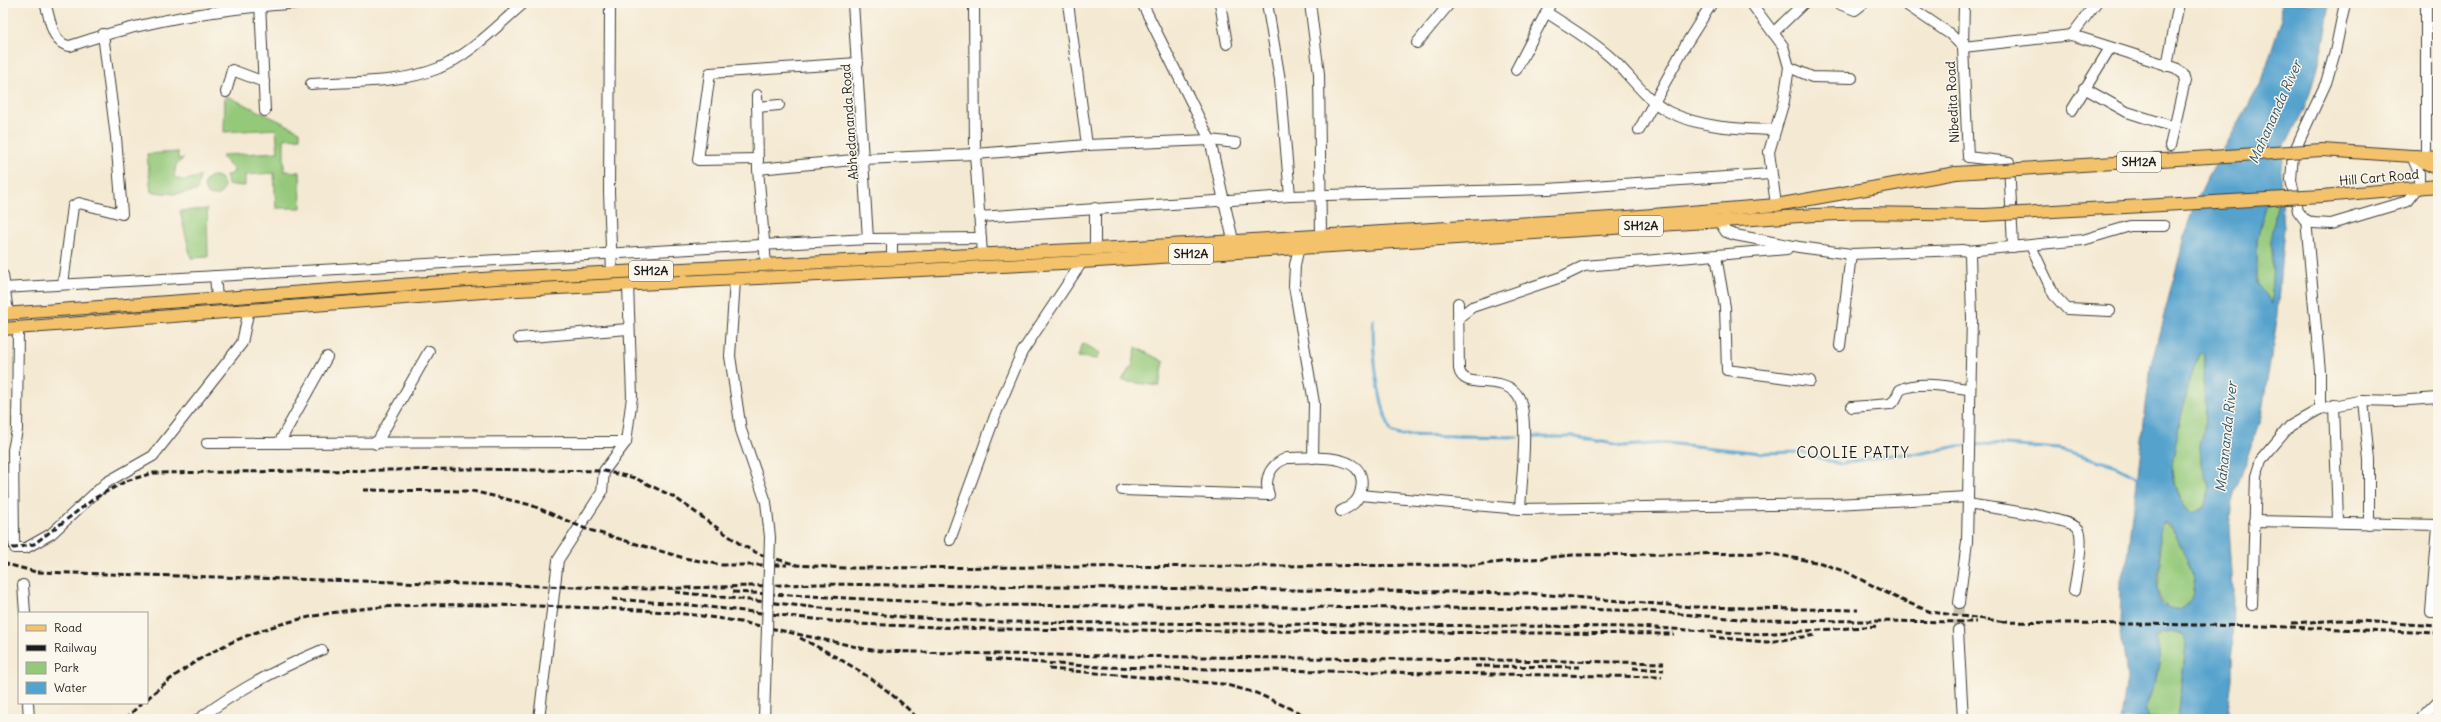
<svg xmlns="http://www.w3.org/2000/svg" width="2441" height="722" font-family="Delius,sans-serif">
<rect width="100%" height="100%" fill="#fbf7ec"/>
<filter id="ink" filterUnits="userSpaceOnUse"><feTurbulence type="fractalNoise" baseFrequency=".025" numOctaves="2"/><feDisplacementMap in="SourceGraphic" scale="8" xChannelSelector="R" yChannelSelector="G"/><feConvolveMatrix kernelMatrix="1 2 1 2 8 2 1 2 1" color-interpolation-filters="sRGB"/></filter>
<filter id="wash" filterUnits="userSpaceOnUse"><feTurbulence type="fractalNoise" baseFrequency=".012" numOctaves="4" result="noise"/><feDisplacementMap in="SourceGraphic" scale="16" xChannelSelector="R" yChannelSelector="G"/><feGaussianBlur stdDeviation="0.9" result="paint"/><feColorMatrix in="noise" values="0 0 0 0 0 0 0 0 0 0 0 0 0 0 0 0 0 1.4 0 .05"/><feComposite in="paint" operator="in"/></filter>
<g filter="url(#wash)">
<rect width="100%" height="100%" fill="#f4e9d2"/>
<!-- green -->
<g fill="#94c97a" stroke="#58724b">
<polygon points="225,95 300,131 300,138 284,139 284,171 300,172 301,208 276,208 274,173 245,175 245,186 228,185 226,175 232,174 234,170 223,159 223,155 278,152 276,129 224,132"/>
<polygon points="178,152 178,159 184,158 176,165 174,177 184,181 200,176 197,191 176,194 151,192 147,154"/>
<circle cx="214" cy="186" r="10"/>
<polygon points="2278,199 2271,242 2273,261 2271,304 2257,284 2257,241 2265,205"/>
<polygon points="207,209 208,257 191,258 180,211"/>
<polygon points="1083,343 1100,353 1097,359 1078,357"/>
<polygon points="1136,347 1164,362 1159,386 1122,381 1133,364"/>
<path d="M2201,352l3,4 -1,32 4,21 -8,38 1,16 10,25 -6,18 -12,8c-13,-10 -20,-31 -20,-47 1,-15 20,-108 29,-115z"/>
<path d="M2163,523c8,0 27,36 29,45 5,18 1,47 -23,42l-8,-11 -4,-10 4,-34 -3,-25z"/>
<path d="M2172,631l11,4 3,11 -9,73h-28l-4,-10c8,-22 21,-49 10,-71l7,-5z"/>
</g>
<!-- water -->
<path fill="#54a2cd" stroke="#385f74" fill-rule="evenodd" d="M2280,3h50l-7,42 -13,48 -7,18 -19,36 -4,29 4,52 -8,98 -15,91 -29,84 -3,26 4,63 -1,89 -5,40h-50l9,-73 -3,-11c-8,-5 -22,-6 -28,3 11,22 -2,49 -10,70l4,11h-28l6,-42 -7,-51 1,-46 7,-23 23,-193 35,-132 6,-21 17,-36 53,-94 19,-60 1,-15zM2278,199l-7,43 2,19 -2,43 -14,-20v-43l8,-36zM2201,352l3,4 -1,32 4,21 -8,38 1,16 10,25 -6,18 -12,8c-14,-10 -20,-31 -20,-47 1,-15 20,-108 29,-115zM2164,522c11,5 14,20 19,30 38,69 -41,80 -24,14 3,-14 -5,-36 5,-44z"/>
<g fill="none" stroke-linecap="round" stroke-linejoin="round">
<!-- stream -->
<g stroke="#54a2cd" stroke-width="3">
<path d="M1373,320c0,40 4,75 18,112l8,3 119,2"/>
<polyline points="1527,437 1575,437 1625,446 1666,443 1761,453 1801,452 1839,464 1890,455 1923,453 1958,446 1991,444 2059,449 2114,465 2140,478"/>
</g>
</g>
</g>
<g filter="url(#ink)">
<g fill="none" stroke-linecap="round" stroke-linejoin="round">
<!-- minor-tunnel -->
<polyline stroke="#c9c0ae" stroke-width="10" stroke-dasharray="10 5" stroke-linecap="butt" points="1958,630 1959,603"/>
<!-- minor casing -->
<g stroke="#3c3b37" stroke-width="12">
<g id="minor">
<path d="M45,3c5,14 7,42 25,43 74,-26 152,-38 231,-43"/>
<polyline points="260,3 265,111"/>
<polyline points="610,3 609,192 612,273"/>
<polyline points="853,3 868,239"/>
<polyline points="974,3 975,154 982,254"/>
<polyline points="1068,3 1087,145"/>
<polyline points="1142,3 1210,140 1233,240"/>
<polyline points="1220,3 1227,44"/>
<polyline points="1267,3 1280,80 1290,196"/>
<polyline points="1310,3 1319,74 1321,234"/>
<polyline points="1751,3 1783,46 1789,67 1784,101 1769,152 1776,205"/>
<polyline points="1837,3 1855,10 1864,3"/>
<polyline points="1904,3 1950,34 1963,47 1968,157 2009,162 2013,247"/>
<polyline points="1964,3 1963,47 2072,35 2176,68 2183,74 2185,81 2170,146"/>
<polyline points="2345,3 2335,52 2326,83 2293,154 2291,180 2298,211 2304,219 2313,223 2331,224 2408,201 2419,187 2419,173 2412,156"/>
<polyline points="2426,3 2426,157"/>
<path d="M1546,12c21,14 44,27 63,44 20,17 36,44 60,56 33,16 69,17 105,18"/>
<polyline points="1773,33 1804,3"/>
<polyline points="2072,35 2096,3"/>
<polyline points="1417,43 1450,3"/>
<polyline points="2167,66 2179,3"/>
<polyline points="1789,67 1812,77 1852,78"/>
<polyline points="1516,70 1551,3"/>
<path d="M311,84c41,-3 89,0 128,-16 32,-14 59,-43 85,-65"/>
<polyline points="2084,88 2127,112 2174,127"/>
<polyline points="226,92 232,70 264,82"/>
<polyline points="757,95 758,169 766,265"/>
<polyline points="757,107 779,105"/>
<polyline points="2072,110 2110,48"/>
<polyline points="1639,130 1686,44 1712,3"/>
<polyline points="758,159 698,160 710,73 858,63"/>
<polyline points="758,169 864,159 975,154 1087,145 1210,140 1236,143"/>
<polyline points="1095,208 1095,249"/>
<polyline points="979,217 1290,196 1548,189 1770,174"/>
<polyline points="2306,220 2320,371 2320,409"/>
<polyline points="1719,221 1726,232 1735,235 1799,247 1851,254 1962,250 1967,251 1970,255 1972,318 1967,542 1959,603"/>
<polyline points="892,239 892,258"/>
<polyline points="2031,246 2054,295 2067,309 2110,311"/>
<polyline points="1299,247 1295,265 1294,286 1314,403 1313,458"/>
<polyline points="1967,251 2083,240 2130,226 2164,226"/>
<polyline points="1716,256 1725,307 1727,370 1810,381"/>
<polyline points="3,275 8,313"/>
<polyline points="215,276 217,298"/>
<polyline points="63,284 73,206 79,203 122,214 116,137 103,34"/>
<polyline points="3,288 868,239 981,238"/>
<path d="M1458,303l1,66c4,23 43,3 59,27 12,18 3,90 2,113"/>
<polyline points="1458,318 1472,307 1561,277 1584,266 1787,249"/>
<polyline points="18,327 17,430 13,450 14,541 15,548 26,548 51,534 107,482 153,456 242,343 249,309"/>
<polyline points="519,338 628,329"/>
<polyline points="1840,346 1851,254"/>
<polyline points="730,356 735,280"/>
<polyline points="2363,400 2369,460 2369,524"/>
<polyline points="2334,405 2338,521"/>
<path d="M1852,407l38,-3 5,-4 5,-10c19,-10 49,-3 69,-1"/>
<polyline points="207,443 626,442"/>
<polyline points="279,443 327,357"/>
<polyline points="376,444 429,351"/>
<path d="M1122,490l147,5c-6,-17 2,-31 18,-37 23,0 82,-7 74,31 -2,12 -9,17 -20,22"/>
<polyline points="1360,495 1520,509 1835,504 1968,497"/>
<path d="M1968,504c17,3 106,14 111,26 5,12 -3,48 -5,61"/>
<polyline points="2254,521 2438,525"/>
<polyline points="2438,527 2431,612 2438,612"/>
<polyline points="950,540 995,416 1022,352 1082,262"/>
<polyline points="23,585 25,613"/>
<polyline points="2252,605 2256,476 2261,460 2290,426 2320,409 2363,400 2396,401 2438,398"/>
<polyline points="1958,630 1963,719"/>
<polyline points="28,703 29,719"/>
<path d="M199,719c38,-29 78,-50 123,-69"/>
<polyline points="539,719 558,560 602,492 604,471 626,442 632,397 628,285"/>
<polyline points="2420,719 2438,701"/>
</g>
</g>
<!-- major casing -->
<g stroke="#3c3b37" stroke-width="14">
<g id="major">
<polyline points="2322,150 2412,156 2438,169"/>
<polyline points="2415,156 2438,158"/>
<polyline points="2322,196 2438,186"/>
<polyline points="3,314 496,278 1136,247 1628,217 1776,205 1956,173"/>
<polyline points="3,329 496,291 1082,262 1815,215 1864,213 1984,215"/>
</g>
</g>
<!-- minor -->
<use href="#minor" stroke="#fff" stroke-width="10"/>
<!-- major -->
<use href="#major" stroke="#f3c26a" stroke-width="12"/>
<!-- rail -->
<g stroke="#1c1c1c" stroke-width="3" stroke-dasharray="6 3" stroke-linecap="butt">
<polyline points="363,490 472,491 531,505 586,529 684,558 722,565 787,565"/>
<polyline points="3,547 15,548 34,544 95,498 126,481 153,473 468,469 604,471 635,478 674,497 740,544 759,554 797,565 845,568 1473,565 1573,555 1767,553 1821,563 1846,572 1899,599 1931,612 2007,622"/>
<polyline points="3,563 36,572 651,589 819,584 1527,593 1692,607 1858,610"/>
<polyline points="675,592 903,617 1003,622 1637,627 1759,634 1879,626"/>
<polyline points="733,592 979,605 1577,609 1645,611 1752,620 1976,622"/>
<polyline points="612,599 691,605 858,624 990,629 1674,634"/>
<polyline points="2002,622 2264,626 2438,633"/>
<polyline points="2292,623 2343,620 2438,626"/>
<polyline points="1710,637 1767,642 1817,635"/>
<path d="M800,638c44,22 84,45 118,81"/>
<polyline points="986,659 1101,667 1662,677"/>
<polyline points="1475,666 1581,667"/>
<polyline points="1633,668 1664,670"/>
<polyline points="1049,669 1223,684 1256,693 1313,719"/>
<path d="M147,699c110,-102 249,-96 388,-93 65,2 129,3 194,14 35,6 70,15 106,22 15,3 30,8 46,9 261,8 522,6 783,12"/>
<polyline points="125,719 142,703"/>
</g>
<!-- minor-bridge casing -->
<g stroke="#3c3b37" stroke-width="12" stroke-linecap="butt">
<polyline id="minor-bridge" points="730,356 741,430 766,502 770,537 764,719"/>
</g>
<!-- major-bridge casing -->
<g stroke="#3c3b37" stroke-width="14" stroke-linecap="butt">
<g id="major-bridge">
<polyline points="1956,173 2322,150"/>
<polyline points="1984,215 2322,196"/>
</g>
</g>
<!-- minor-bridge -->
<use href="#minor-bridge" stroke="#fff" stroke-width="10"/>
<!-- major-bridge -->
<use href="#major-bridge" stroke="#f3c26a" stroke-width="12"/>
</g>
</g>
<g text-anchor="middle" stroke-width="3" stroke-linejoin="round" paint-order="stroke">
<!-- shield labels -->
<g fill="#fbf7ec" stroke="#5f5e5a" stroke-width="1">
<rect x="2117" y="152" width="44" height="20" rx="3"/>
<rect x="1619" y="216" width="44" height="20" rx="3"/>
<rect x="1169" y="244" width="44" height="20" rx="3"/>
<rect x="629" y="261" width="44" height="20" rx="3"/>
</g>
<g font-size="12" font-weight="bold" fill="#1c1c1c">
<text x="2139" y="166">SH12A</text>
<text x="1641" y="230">SH12A</text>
<text x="1191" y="258">SH12A</text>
<text x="651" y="275">SH12A</text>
</g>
<!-- street labels -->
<g font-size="13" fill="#1c1c1c" stroke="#fbf7ec">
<text transform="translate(1952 102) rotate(-93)" y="5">Nibedita Road</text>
<text transform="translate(849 122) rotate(-94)" y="5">Abhedananda Road</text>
<text transform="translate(2379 177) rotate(-5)" y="5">Hill Cart Road</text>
</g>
<!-- water labels -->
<g font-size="14" font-style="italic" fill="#35586c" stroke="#fbf7ec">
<text transform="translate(2275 112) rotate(-66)" y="5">Mahananda River</text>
<text transform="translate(2226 437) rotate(-84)" y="5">Mahananda River</text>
</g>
<!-- quarter labels -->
<g font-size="15" letter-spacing="1" fill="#1c1c1c" stroke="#fbf7ec">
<text x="1853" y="458">COOLIE PATTY</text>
</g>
</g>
<!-- margin -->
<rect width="2441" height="722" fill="none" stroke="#fbf7ec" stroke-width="16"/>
<!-- legend -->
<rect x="18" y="612" width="130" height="92" fill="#fbf7ec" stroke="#a29f99"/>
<rect x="26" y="625" width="20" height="6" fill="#f3c26a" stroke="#a29f99"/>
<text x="54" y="632" font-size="12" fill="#1c1c1c">Road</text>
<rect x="26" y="645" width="20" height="6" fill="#1c1c1c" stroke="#a29f99"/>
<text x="54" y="652" font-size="12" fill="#1c1c1c">Railway</text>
<rect x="26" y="662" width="20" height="12" fill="#94c97a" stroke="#a29f99"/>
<text x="54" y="672" font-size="12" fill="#1c1c1c">Park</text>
<rect x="26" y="682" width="20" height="12" fill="#54a2cd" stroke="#a29f99"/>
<text x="54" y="692" font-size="12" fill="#1c1c1c">Water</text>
</svg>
